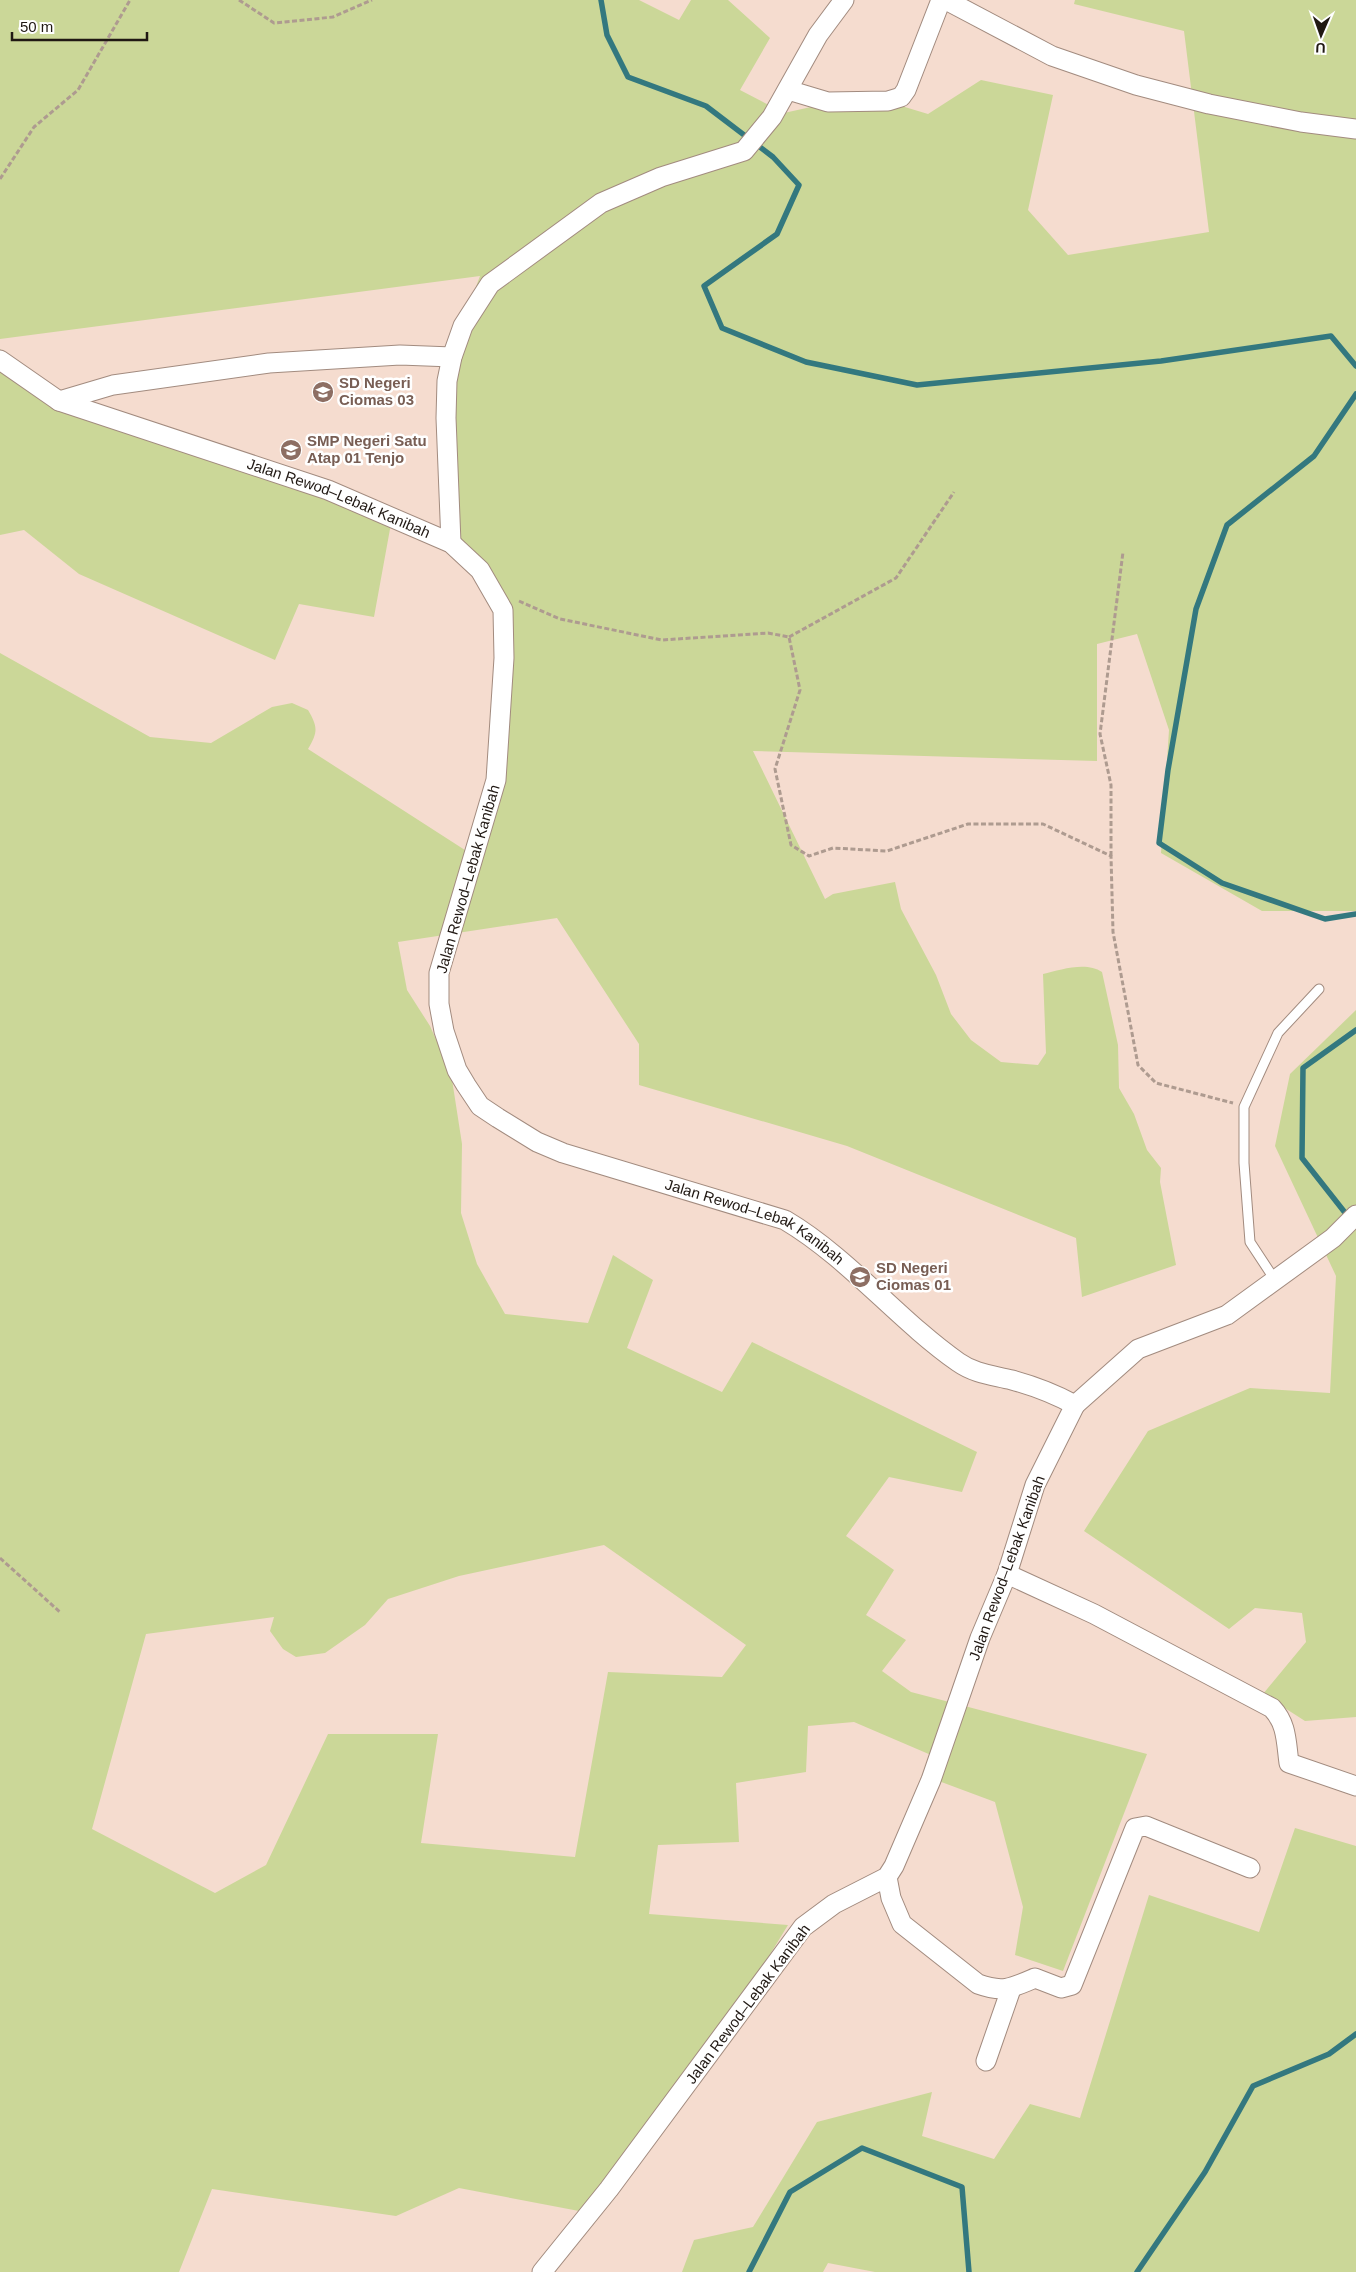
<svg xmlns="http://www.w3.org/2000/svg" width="1356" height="2272" font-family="Helvetica,sans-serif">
<rect width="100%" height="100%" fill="#f5dccf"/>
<!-- green -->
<g fill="#cbd798" fill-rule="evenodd">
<path d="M0,0h639l40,20 12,-20h37l42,38 -30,52 44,23 81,-18 63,19 53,-34 72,15 -25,115 40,45 141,-23 -25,-201 -110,-27 1,-4h281v911h-94l-101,-58 8,-123 -32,-96 -40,10v117l-344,-10 72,148 8,-5 62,-12 6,27 35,66 15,39 20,26 30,22 37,3 8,-12 -3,-79c17,-4 43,-13 59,-2l16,73 1,43 15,26 13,36 14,18 -1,14 16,83 -94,32 -6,-59 -229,-92 -208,-61v-41l-82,-126 -159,24 9,48 23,36 21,47 11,71 -1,69 16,51 28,50 83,9 25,-68 40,25 -26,68 95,44 30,-50 225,110 -15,40 -73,-15 -43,59 48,34 -28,45 40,25 -24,31 29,21 236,62 -84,217 -48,-16 8,-48 -28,-105 -59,-22 -5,-25 -77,-33 -46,4 -2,46 -70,11 3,59 -81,3 -9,69 139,11 -132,216 -56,74 -141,-27 -63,28 -184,-27 -33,83h-179v-1619l150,84 61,6 61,-36 20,-4 16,7c10,17 10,22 0,39l160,103 16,-47 29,-132 -8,-72 -53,-57 -3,-184 31,-84 -480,63zM604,1545l142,100 -24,32 -114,-5 -33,185 -154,-14 17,-109h-110l-62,131 -51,28 -123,-64 54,-195 128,-17 -4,14 13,18 13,8 29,-4 40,-28 23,-26 71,-23z"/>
<polygon points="0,349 47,392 392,518 374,617 299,604 275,660 79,574 24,530 0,535"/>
<polygon points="1356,1010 1356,1717 1305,1721 1263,1694 1306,1642 1302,1613 1255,1608 1229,1629 1084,1531 1148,1431 1250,1388 1330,1393 1336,1276 1275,1146 1290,1074"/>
<polygon points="1295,1828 1356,1846 1356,2272 875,2272 828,2263 823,2272 682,2272 694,2240 753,2227 817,2122 932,2092 922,2136 994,2159 1030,2104 1080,2118 1149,1895 1259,1932"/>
</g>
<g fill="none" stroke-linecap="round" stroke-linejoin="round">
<!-- stream -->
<g stroke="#33787f" stroke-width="5.5">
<polyline points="601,0 607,35 628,77 706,106 773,157 799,185 777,234 704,286 722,328 806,362 917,385 1161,361 1331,336 1356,366"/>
<polyline points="1356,394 1314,456 1227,525 1196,609 1168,770 1159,843 1222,883 1325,919 1356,914"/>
<polyline points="1350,1219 1302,1158 1303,1068 1356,1030"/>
<polyline points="749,2272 790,2192 862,2148 962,2187 969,2272"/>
<polyline points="1137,2272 1205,2172 1253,2086 1329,2054 1356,2034"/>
</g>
<!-- service casing -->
<g stroke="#a28b7f" stroke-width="11">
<polyline id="service" points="1275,1280 1250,1242 1244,1163 1244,1107 1278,1033 1319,989"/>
</g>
<!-- minor casing -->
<g stroke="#a28b7f" stroke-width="21">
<g id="minor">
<polyline points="946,0 1052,56 1136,85 1209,104 1301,122 1356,129"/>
<polyline points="788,90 828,102 888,101 901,97 906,90 941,0"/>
<path id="s1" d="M0,360l59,41 269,89 123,53 29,27 23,40 1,48 -8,122 -57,193v31l5,27 13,39 9,15 14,21 18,12 39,24 26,11 222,67c64,38 112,99 173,142 17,12 34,13 54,18 22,6 43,14 63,25l-40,80 -28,89 -27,64 -49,142 -37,86 -7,11 -53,27 -31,23 -194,262 -67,83"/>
<polyline points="59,401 113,385 269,363 400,355 452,357"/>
<polyline points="451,543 446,418 447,381 452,357 463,326 490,284 601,203 661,177 744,151 772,117 818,35 844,0"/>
<polyline points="1075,1405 1138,1349 1227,1315 1333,1238 1356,1215"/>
<path d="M1007,1574l87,40 178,94c15,16 14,33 17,55l67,23"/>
<path d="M887,1877l4,21 11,26 76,60c25,9 34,4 57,-6l26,10 11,-3 63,-157 11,-2 104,42"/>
<polyline points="986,2061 1011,1989"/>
</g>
</g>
<!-- path -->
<g stroke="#ae9b90" stroke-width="3" stroke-dasharray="5 2.5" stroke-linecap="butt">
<polyline points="239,0 274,23 333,17 372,0"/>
<polyline points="0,179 34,127 78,90 130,0"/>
<polyline points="519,601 560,619 662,640 768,633 789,637 800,690 775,769 791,845 809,856 833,848 887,851 968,824 1043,824 1111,856 1113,932 1138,1065 1156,1083 1233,1103"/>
<polyline points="789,637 896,578 954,492"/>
<polyline points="1111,856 1111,785 1100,734 1123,552"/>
<polyline points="0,1558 61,1613"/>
</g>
<!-- service -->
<use href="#service" stroke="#fff" stroke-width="9"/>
<!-- minor -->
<use href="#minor" stroke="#fff" stroke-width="19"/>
</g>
<!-- icons -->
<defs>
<g id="school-disc" transform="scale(1.125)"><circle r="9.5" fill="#8d6e63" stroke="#fff"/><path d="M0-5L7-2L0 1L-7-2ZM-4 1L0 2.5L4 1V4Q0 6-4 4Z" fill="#fff"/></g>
</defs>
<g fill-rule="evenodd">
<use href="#school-disc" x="323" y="392"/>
<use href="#school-disc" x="291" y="450"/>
<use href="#school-disc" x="860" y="1277"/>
</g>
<g text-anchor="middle" stroke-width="5" stroke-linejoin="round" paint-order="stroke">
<!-- education labels -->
<g font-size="15" font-weight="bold" fill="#785e54" stroke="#fff" text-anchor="start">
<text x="339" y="388">SD Negeri<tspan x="339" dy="17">Ciomas 03</tspan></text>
<text x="307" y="446">SMP Negeri Satu<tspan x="307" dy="17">Atap 01 Tenjo</tspan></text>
<text x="876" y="1273">SD Negeri<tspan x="876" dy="17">Ciomas 01</tspan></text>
</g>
<!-- street labels -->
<g font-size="15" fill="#201813" stroke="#fff">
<text dy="5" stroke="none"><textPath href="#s1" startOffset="368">Jalan Rewod–Lebak Kanibah</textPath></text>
<text transform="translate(468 879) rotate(-74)" y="5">Jalan Rewod–Lebak Kanibah</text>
<text dy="5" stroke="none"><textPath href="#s1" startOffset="1389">Jalan Rewod–Lebak Kanibah</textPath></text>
<text transform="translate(1007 1568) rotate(-70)" y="5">Jalan Rewod–Lebak Kanibah</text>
<text transform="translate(748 2004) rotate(-53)" y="5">Jalan Rewod–Lebak Kanibah</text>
</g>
</g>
<!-- north arrow -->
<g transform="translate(1321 35) rotate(182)" stroke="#ffffff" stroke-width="4" paint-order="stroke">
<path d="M0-4L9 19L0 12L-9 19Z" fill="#201813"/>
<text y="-8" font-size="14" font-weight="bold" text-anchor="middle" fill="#201813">U</text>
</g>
<!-- scale -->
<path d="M12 32v8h135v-8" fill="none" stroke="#201813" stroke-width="2.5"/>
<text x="20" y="32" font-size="15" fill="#201813" stroke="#ffffff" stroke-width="4" paint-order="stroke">50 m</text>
</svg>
